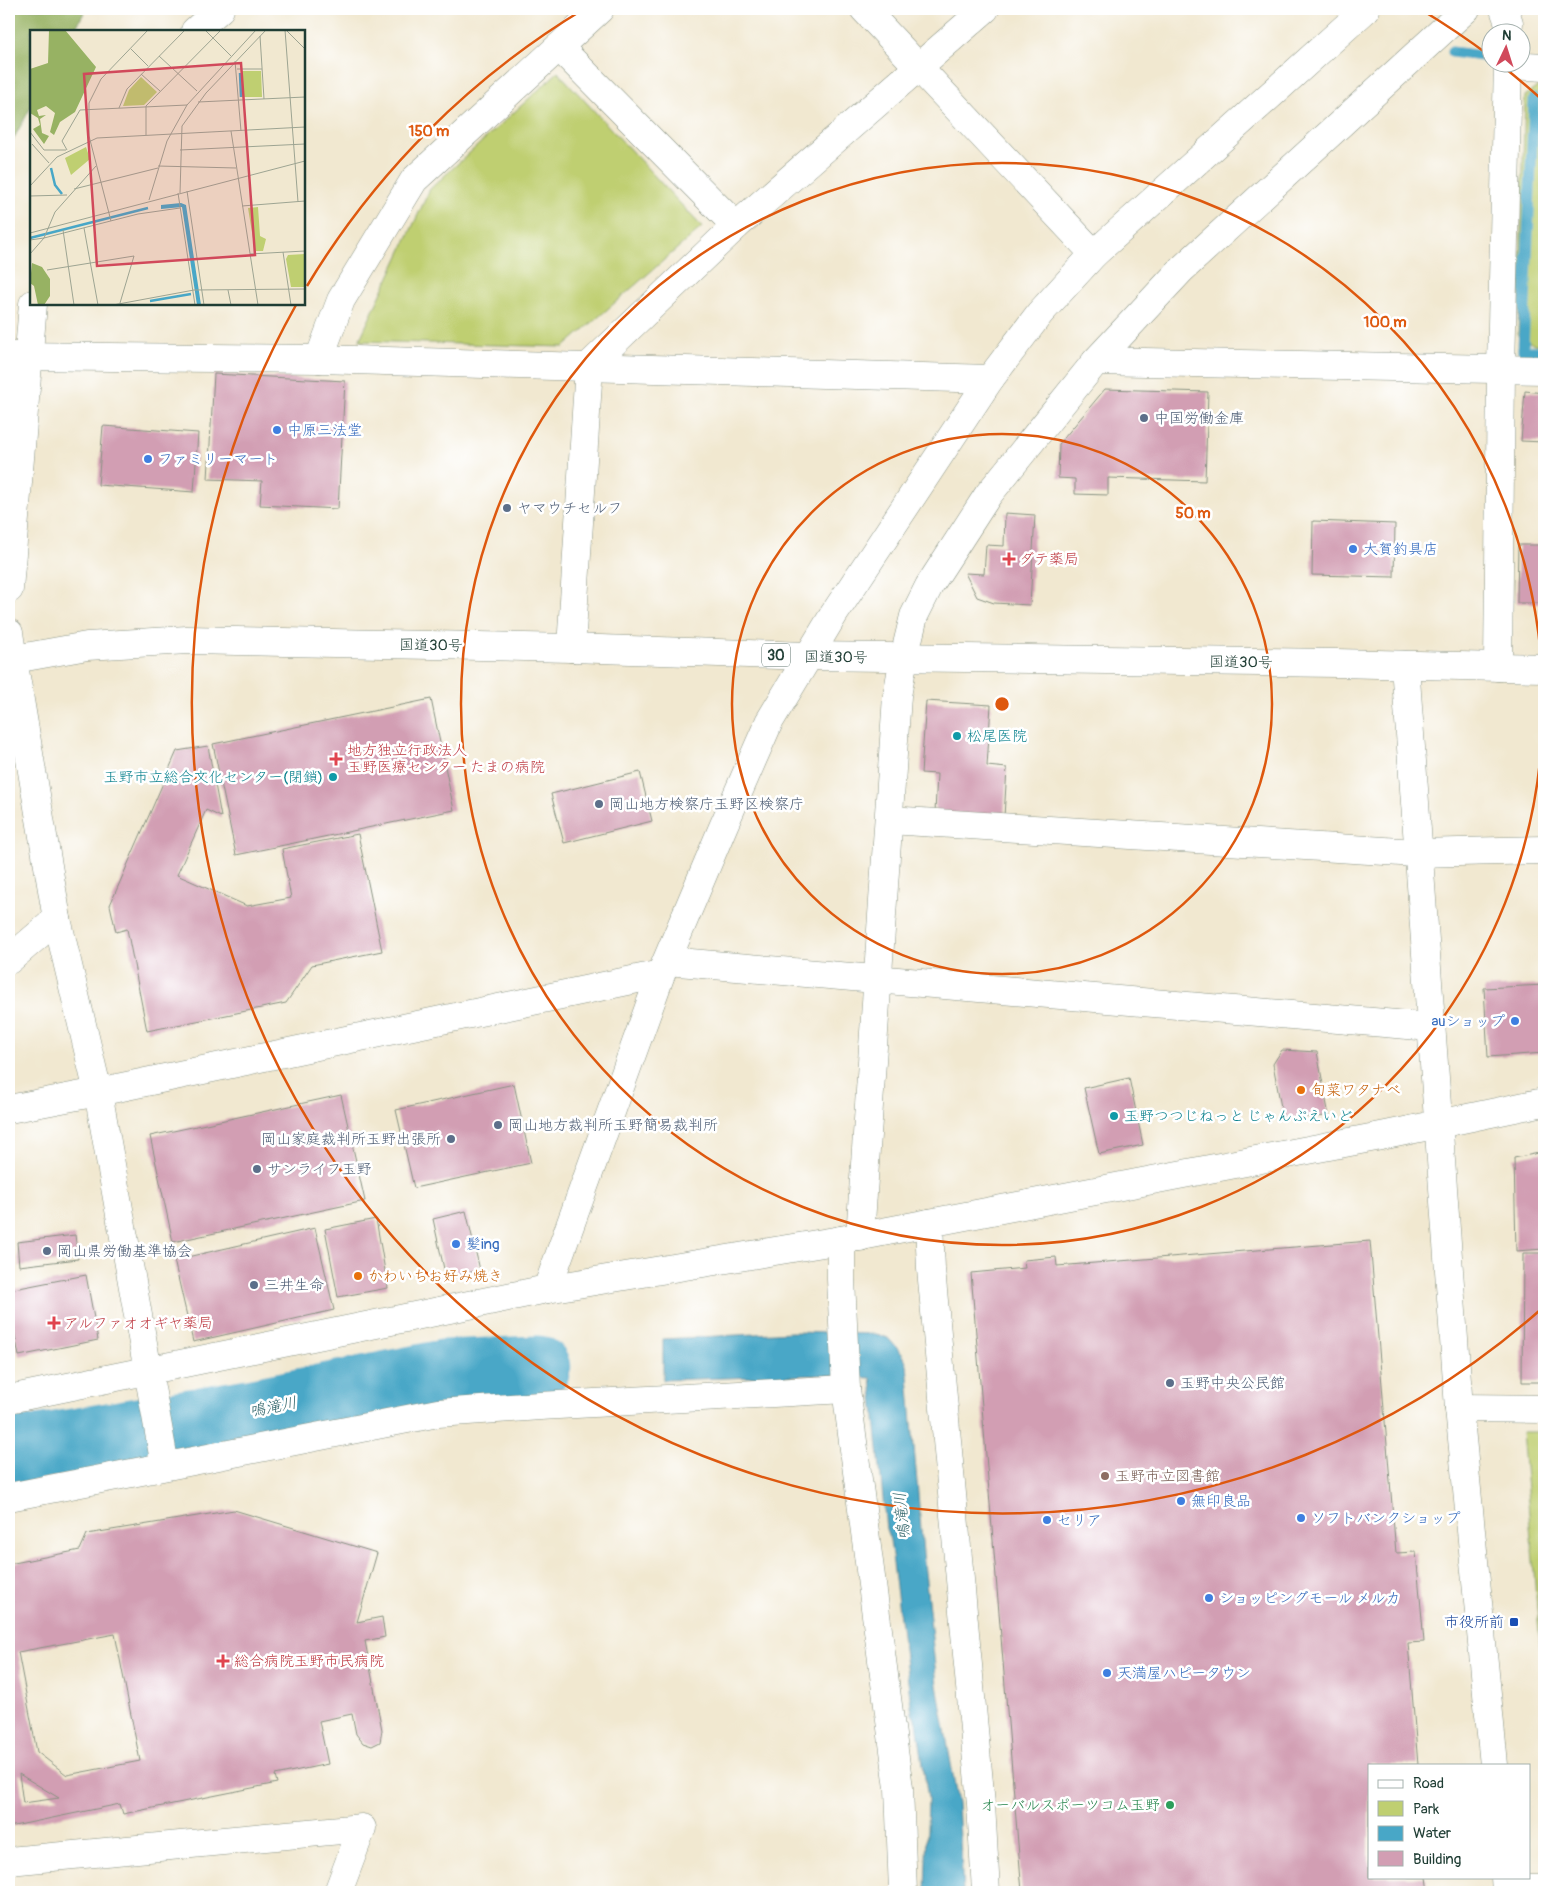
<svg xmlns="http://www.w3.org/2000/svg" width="1553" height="1901" font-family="Pangolin,'Klee One',sans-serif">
<rect width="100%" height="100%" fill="#fff"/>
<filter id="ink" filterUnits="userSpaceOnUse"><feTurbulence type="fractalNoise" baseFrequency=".02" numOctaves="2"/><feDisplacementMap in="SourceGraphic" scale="10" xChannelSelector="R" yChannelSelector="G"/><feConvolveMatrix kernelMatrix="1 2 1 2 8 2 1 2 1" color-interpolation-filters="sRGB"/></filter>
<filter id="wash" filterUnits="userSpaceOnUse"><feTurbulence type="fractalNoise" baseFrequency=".0096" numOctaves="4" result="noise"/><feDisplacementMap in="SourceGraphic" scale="20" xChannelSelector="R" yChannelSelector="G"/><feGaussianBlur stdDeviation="1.12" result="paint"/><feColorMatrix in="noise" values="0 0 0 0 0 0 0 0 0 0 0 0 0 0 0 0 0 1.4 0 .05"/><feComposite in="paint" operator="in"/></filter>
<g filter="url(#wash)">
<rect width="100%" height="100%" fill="#f1e8d0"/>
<!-- green -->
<g fill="#bfcf71" stroke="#6f8652">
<polygon points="558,72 702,227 564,347 359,341 430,189"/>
<polygon points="1544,82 1544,345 1533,344 1518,336 1525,96"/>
<polygon points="1522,1432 1544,1432 1544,1690"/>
</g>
<!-- forest -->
<polygon fill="#97b263" stroke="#5b784c" points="9,9 86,9 74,31 31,31 31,107 9,147"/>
<!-- water -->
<polygon fill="#48a7c7" stroke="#34727e" points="792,1332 876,1334 888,1338 903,1355 907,1364 923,1553 937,1685 958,1803 963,1892 925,1892 928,1799 917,1722 912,1713 890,1540 886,1529 871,1378 820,1375 663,1380 663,1339"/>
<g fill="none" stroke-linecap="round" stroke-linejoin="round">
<!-- stream -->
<g stroke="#48a7c7" stroke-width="11">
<polyline points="1452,52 1490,57"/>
<polyline points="1534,99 1523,351 1544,351"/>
</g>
<!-- river -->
<polyline stroke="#48a7c7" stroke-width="65" points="9,1452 249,1411 443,1372 538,1368"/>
</g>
<g id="blocks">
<!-- building -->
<g fill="#d29eb3" fill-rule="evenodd">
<polygon points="214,374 345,381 338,509 260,505 262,481 208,479"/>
<polygon points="1105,389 1208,392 1205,481 1108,478 1108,495 1075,494 1075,479 1058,478 1059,444"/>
<polygon points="1525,391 1544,393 1544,442 1521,441"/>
<polygon points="103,426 198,433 194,492 98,485"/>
<polygon points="1005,513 1035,515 1030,605 994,603 977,597 965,573 984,574 986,545 1004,546"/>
<polygon points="1313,521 1395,524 1394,577 1312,575"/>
<polygon points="1518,545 1544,545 1544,603 1517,603"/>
<polygon points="431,699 454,810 236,855 213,744"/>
<polygon points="926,701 991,705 987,766 1007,768 1004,817 935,812 937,774 921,773"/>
<polygon points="208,746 221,817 206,810 177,875 247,906 291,898 282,849 358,834 382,951 312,965 286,1003 147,1031 127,929 116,932 110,905 177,751"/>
<polygon points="640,772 652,821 564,843 551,794"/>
<polygon points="1544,985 1544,1053 1488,1057 1484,988"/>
<polygon points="1282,1050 1317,1052 1329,1116 1283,1118 1273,1064"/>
<polygon points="1129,1078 1143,1145 1099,1154 1084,1088"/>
<polygon points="514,1084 531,1163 414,1188 396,1110"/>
<polygon points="341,1095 365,1201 173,1242 150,1136"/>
<polygon points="1544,1152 1544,1249 1516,1251 1514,1158"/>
<polygon points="466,1211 480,1270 446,1278 433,1219"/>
<polygon points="376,1219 388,1288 338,1297 325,1229"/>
<polygon points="315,1228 334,1310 193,1342 174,1260"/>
<polygon points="75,1235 78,1259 19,1266 17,1242"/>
<polygon points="1370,1241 1396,1553 1416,1552 1424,1642 1408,1643 1418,1765 1369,1765 1369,1877 1427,1877 1429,1892 1022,1892 971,1273 1025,1268 1024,1260 1056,1257 1057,1266"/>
<polygon points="1523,1253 1544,1253 1544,1382 1522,1382"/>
<polygon points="86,1275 98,1340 19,1356 9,1305 9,1290"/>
<path d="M234,1510l143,43 -20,69 25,-5 3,20 -20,4 17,89 -2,12 -8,4 -9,-3 -7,-9 -4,-20 -33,7 9,43 -53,11 2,8 -154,31 -3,-10 -111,23v-263l71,-14 7,-16zM115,1634l25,127 -73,14 -30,-23 -19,-100zM19,1774l40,24 -36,5z"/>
</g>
</g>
</g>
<g filter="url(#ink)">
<use href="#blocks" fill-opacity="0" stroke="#889282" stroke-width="1"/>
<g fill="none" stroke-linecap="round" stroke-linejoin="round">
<!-- minor casing -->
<g stroke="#889282" stroke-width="29">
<g id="minor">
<polyline points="864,9 1094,254"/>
<polyline points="1504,9 1509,23 1508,32"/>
<polyline points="195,31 220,9"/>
<polyline points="559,47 736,226"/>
<polyline points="1508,65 1544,67"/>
<polyline points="9,356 319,359 990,379"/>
<polyline points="319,359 341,300 414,180 600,9"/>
<polyline points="1096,361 1544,370"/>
<polyline points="9,589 33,304"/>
<polyline points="9,633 13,659"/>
<polyline points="571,648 589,366 736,226 985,9"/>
<polyline points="1498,667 1501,369 1508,62"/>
<polyline points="889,820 1417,853 1544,850"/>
<polyline points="667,961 1431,1027"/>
<polyline points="9,1109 98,1092 661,974"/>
<polyline points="929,1223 931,1269 981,1804 986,1892"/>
<polyline points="860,1237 897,696 904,657 914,616 929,586 988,495 1096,361 1181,270 1466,9"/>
<polyline points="841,1240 841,1279 846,1389 899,1788 903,1892"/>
<polyline points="547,1289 661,974 723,827 769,722 834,614 990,379 1040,313 1094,254 1366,9"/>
<polyline points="1459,1408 1544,1409"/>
<polyline points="9,1497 438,1413 540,1406 846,1389"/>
<polyline points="9,1861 362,1828 338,1892"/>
<polyline points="1506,1889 1544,1889"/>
</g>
</g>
<!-- tertiary casing -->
<g stroke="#889282" stroke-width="29">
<g id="tertiary">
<polyline points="13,659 57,919 98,1092 165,1466"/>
<polyline points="1405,665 1459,1408 1494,1765"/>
<polyline points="9,960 57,919"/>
<polyline points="9,1399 547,1289 841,1240 1386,1135 1544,1102"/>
<polyline points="1505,1877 1506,1892"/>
</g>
</g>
<!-- trunk casing -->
<g stroke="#889282" stroke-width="29">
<polyline id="trunk" points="9,660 87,646 187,640 571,648 807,656 1336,663 1544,668"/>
</g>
<!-- minor -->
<use href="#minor" stroke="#fff" stroke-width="28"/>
<!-- tertiary -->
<use href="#tertiary" stroke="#fff" stroke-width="28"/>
<!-- trunk -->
<use href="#trunk" stroke="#fff" stroke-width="28"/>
</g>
</g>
<!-- distance rings -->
<g fill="none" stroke="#de580e" stroke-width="2.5">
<circle cx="1002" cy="704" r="270"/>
<circle cx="1002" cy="704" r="541"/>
<path d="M1539 1311A811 811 0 0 1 296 305M307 286A811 811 0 0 1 584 9M1420 9A811 811 0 0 1 1490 56M1501 65A811 811 0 0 1 1539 97"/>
</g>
<!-- markers -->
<g fill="#5c6f8a" stroke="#fff" stroke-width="2">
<circle cx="1144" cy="418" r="5"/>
<circle cx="507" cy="508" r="5"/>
<circle cx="599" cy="804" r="5"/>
<circle cx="498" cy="1125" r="5"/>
<circle cx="451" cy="1139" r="5"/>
<circle cx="257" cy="1169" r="5"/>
<circle cx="47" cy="1251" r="5"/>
<circle cx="254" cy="1285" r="5"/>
<circle cx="1170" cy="1383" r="5"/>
</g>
<g fill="#3f7fe0" stroke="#fff" stroke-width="2">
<circle cx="277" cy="430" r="5"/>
<circle cx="148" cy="459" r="5"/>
<circle cx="1353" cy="549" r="5"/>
<circle cx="1515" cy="1021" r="5"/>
<circle cx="456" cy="1244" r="5"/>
<circle cx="1181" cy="1501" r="5"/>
<circle cx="1301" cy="1518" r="5"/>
<circle cx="1047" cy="1520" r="5"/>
<circle cx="1209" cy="1598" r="5"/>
<circle cx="1107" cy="1673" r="5"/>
</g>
<g fill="#e0444e" stroke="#fff" stroke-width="2">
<path d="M1006.5 551.5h5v5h5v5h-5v5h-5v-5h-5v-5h5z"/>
<path d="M333.5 751.5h5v5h5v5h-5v5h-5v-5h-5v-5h5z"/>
<path d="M51.5 1315.5h5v5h5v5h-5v5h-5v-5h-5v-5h5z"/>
<path d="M220.5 1653.5h5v5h5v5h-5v5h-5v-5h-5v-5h5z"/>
</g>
<g fill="#0f9aa8" stroke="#fff" stroke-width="2">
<circle cx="957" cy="736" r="5"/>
<circle cx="333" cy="777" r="5"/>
<circle cx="1114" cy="1116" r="5"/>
</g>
<g fill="#e8710a" stroke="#fff" stroke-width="2">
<circle cx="1301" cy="1090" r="5"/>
<circle cx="358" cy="1276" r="5"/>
</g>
<circle fill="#8d6e63" stroke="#fff" stroke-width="2" cx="1105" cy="1476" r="5"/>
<rect fill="#1a4fb4" stroke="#fff" stroke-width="2" x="1509" y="1617" width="10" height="10" rx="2.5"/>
<circle fill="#2e9e5b" stroke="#fff" stroke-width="2" cx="1170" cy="1805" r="5"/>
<g text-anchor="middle" stroke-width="5" stroke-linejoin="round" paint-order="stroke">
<!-- shield labels -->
<rect fill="#fff" stroke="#627771" stroke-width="1" x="762" y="643.5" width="28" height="23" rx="4"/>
<g font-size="14" font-weight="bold" fill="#1f3d34">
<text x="776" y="660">30</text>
</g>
<!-- service labels -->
<g font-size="15" fill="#4e5e75" stroke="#fff" text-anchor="start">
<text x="1154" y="423">中国労働金庫</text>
<text x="517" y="513">ヤマウチセルフ</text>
<text x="609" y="809">岡山地方検察庁玉野区検察庁</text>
<text x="508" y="1130">岡山地方裁判所玉野簡易裁判所</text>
<text x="441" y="1144" text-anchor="end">岡山家庭裁判所玉野出張所</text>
<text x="267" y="1174">サンライフ玉野</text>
<text x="57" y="1256">岡山県労働基準協会</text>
<text x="264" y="1290">三井生命</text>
<text x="1180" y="1388">玉野中央公民館</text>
</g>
<!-- shop labels -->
<g font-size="15" fill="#366cbe" stroke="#fff" text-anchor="start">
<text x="287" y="435">中原三法堂</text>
<text x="158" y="464">ファミリーマート</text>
<text x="1363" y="554">大賀釣具店</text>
<text x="1505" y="1026" text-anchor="end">auショップ</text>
<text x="466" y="1249">髪ing</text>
<text x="1191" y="1506">無印良品</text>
<text x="1311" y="1523">ソフトバンクショップ</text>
<text x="1057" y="1525">セリア</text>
<text x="1219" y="1603">ショッピングモール メルカ</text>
<text x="1117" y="1678">天満屋ハピータウン</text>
</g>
<!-- health labels -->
<g font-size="15" fill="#be3a42" stroke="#fff" text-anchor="start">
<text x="1019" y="564">ダテ薬局</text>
<text x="347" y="755">地方独立行政法人<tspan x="347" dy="17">玉野医療センター たまの病院</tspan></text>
<text x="64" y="1328">アルファオオギヤ薬局</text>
<text x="234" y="1666">総合病院玉野市民病院</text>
</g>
<!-- street labels -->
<g font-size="15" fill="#1f3d34" stroke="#fff">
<text transform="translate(431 645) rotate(1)" y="5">国道30号</text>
<text transform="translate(836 657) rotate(1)" y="5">国道30号</text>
<text transform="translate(1241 662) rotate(1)" y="5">国道30号</text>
</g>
<!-- culture labels -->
<g font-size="15" fill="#0d838f" stroke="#fff" text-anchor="start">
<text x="967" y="741">松尾医院</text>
<text x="323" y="782" text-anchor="end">玉野市立総合文化センター(閉鎖)</text>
<text x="1124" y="1121">玉野つつじねっと じゃんぷえいど</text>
</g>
<!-- food labels -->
<g font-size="15" fill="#c56008" stroke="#fff" text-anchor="start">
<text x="1311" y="1095">旬菜ワタナベ</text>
<text x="368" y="1281">かわいちお好み焼き</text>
</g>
<!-- education labels -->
<g font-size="15" fill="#785e54" stroke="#fff" text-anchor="start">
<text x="1115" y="1481">玉野市立図書館</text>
</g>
<!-- transit labels -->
<g font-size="15" fill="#164399" stroke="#fff" text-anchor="end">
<text x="1504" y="1627">市役所前</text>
</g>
<!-- leisure labels -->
<g font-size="15" fill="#27864d" stroke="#fff" text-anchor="end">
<text x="1160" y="1810">オーバルスポーツコム玉野</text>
</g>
<!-- water labels -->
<g font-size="16" font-style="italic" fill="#2d6267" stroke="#fff">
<text transform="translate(273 1406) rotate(-11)" y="6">鳴滝川</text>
<text transform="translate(901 1516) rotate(-96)" y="6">鳴滝川</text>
</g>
</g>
<!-- overview -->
<g transform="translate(30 30)">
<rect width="275" height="275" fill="#f1e8d0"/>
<path d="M211,41h20l1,26h-22zM111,47l16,15 -13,13 -21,1 6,-16zM56,117l4,12 -19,16 -6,-17zM228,177l2,29 6,3 -3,12h-8l-7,-43zM275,224v33h-14l-5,-28 2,-4z" fill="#bfcf71"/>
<path d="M19,0h16l31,37 -21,45 -15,10 -6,13 -4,-3 5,-19 -9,-7 -9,4 2,6 7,-1 -6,4 2,14 7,3 -5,8 -11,-15 7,-4 -2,-7 -8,-5v-44l18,-6zM2,233l10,4 8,12v17l-6,9h-6l-4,-19 -4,-3z" fill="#97b263"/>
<path d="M151,173l5,2 15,100h-4l-15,-98 -21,2v-4z" fill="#48a7c7"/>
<path fill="none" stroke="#48a7c7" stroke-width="2.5" d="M210,43l1,24M21,138l4,17 7,9M0,208l118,-30M120,271l41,-7"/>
<path fill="none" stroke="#9da492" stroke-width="1" d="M175,0l26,26M255,0l13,172M256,0l19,19M230,6l4,63M101,19l17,17M129,26l38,35M205,31l6,70M207,39h25M111,44l19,17M168,72l107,-5M89,78l8,-19 58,-59M201,101l27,174M0,102l14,18h22M116,105v-29l75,-76M2,114l17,19M37,120l-5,-9 18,-31 107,-5M150,120l125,-6M128,136l78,2M0,156l27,-29 40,-19 208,-11M44,159l84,-21M157,161l17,114M148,163l17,112M150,163l2,-67 24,-33 60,-63M0,166l37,-1M119,170l18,-59 20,-36 69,-75M212,176l63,-5M81,191l-22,-85v-33l12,-24 47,-49M54,198l14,77M33,200l11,75M0,203l275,-72M0,210l14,-2 11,-26 41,-46M253,222l8,53M0,224l14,-16 94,-24 42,-6M220,224l55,-3M17,240l87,-14 -14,47M198,260l3,15M83,275l81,-15 111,-1"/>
<path fill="#d1495b" fill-opacity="0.15" stroke="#d1495b" stroke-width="2.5" d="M211,33l14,192 -158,11 -13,-192z"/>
<rect width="275" height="275" fill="none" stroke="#1f3d34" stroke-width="2.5"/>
</g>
<circle cx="1002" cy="704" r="8" fill="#de580e" stroke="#fff" stroke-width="2.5"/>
<g font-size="15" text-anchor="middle" font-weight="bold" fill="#de580e" stroke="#fff" stroke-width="5" stroke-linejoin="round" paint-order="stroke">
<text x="429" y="136">150 m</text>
<text x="1385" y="327">100 m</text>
<text x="1193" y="518">50 m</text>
</g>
<!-- margin -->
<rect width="1553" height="1901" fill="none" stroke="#fff" stroke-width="30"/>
<!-- legend -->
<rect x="1368" y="1764" width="162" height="115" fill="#ffffff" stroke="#a5b1ae"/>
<rect x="1378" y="1780" width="25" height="8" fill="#ffffff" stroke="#a5b1ae"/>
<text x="1413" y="1788" font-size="15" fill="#1f3d34">Road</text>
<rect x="1378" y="1801" width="25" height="15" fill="#bfcf71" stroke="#a5b1ae"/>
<text x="1413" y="1814" font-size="15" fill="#1f3d34">Park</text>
<rect x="1378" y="1826" width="25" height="15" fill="#48a7c7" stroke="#a5b1ae"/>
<text x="1413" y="1838" font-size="15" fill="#1f3d34">Water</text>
<rect x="1378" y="1851" width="25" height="15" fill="#d29eb3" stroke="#a5b1ae"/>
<text x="1413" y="1864" font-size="15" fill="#1f3d34">Building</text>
<!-- north arrow -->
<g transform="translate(1506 48) rotate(4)"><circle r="24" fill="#ffffff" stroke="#a5b1ae"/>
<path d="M0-4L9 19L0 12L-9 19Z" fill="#d1495b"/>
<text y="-8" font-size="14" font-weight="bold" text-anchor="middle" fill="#1f3d34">N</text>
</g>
</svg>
